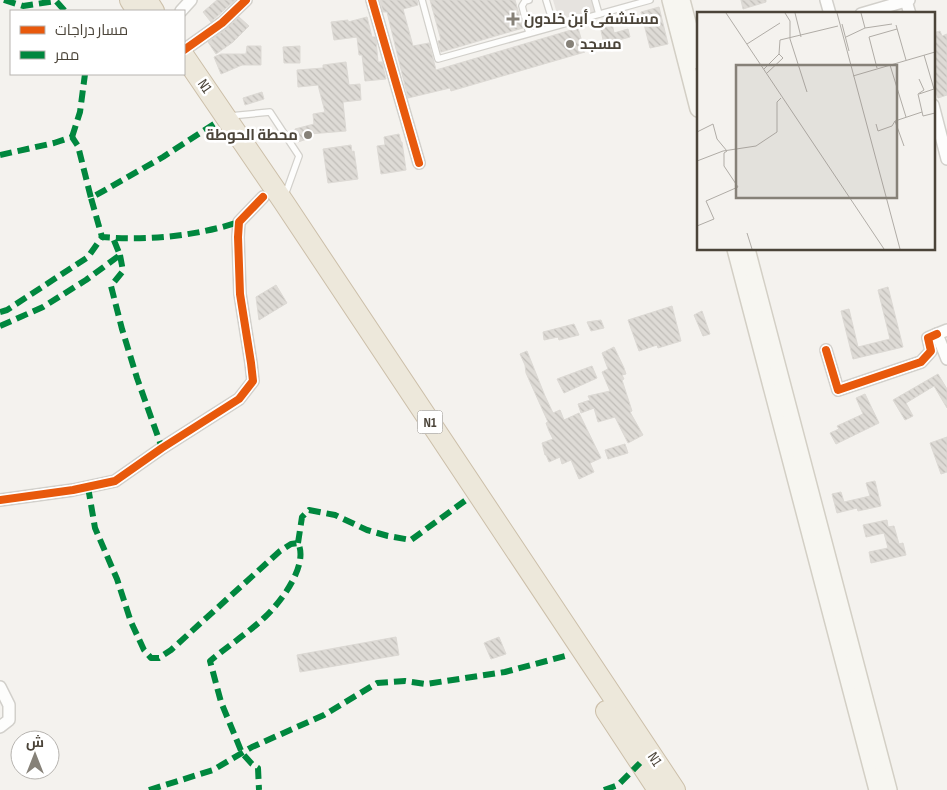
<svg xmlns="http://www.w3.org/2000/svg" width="947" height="790" font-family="'Sofia Sans Condensed',Cairo,sans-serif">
<defs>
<pattern id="building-back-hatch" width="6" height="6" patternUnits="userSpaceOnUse" patternTransform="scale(1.25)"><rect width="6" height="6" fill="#dedbd6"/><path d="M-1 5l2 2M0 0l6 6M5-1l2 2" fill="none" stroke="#c0bdb8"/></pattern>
</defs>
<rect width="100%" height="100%" fill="#f4f2ee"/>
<!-- parking -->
<polygon fill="#e6e3df" points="553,0 595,0 599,14 560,24"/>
<!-- building -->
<g fill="url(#building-back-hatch)" stroke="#dcd9d4">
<polygon points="217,0 235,0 211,22 203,12"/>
<polygon points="380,0 417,0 418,5 403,9 413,46 429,43 436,70 578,28 585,52 451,91 450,88 408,98 387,12 383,12"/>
<polygon points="430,0 515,0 523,28 441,52 438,41 441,40"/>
<polygon points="741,0 766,0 766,2 743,9"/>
<polygon points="659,7 668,44 650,48 641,12"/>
<polygon points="239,17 249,26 233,42 216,54 208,42 226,29"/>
<polygon points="367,17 372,37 375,37 376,40 378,62 382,62 386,79 365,81 362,55 359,55 357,37 334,40 331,22 348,20 348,22"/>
<polygon points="612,23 614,33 628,29 630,37 604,44 600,26"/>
<polygon points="940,31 942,36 947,34 947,95 938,98 933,84 933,33"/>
<polygon points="247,46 261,46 261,65 242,65 221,74 214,57 221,54 246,54"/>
<polygon points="300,46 300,63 284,63 283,47"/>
<polygon points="346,62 349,85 360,84 361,100 343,102 346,131 309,134 310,138 298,142 295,129 314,124 313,114 325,112 318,85 298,87 297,70 323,68 323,65"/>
<polygon points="262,92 264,99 245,105 243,98"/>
<polygon points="399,134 401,142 402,142 406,170 381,174 377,146 385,145 384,137"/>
<polygon points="351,145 352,152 354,151 358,179 328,183 323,149"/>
<polygon points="276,285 287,303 259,320 256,297"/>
<polygon points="888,287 903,347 853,359 841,311 849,309 858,347 890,339 878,290"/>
<polygon points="672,306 681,341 658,348 657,345 639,351 628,320"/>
<polygon points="702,311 710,334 703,336 694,315"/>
<polygon points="601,320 604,328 591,331 587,322"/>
<polygon points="574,324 579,335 559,340 558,337 544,340 543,332"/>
<polygon points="614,347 624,368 626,374 622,375 624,379 622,380 632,411 630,412 643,435 628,443 615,417 598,422 594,408 581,413 578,404 590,400 588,396 610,391 602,372 608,369 602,353"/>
<polygon points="527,351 545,396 553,413 560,410 564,420 579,413 601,458 590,463 594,472 579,479 571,460 562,464 560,457 549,462 546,455 545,455 542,443 553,439 549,431 546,423 548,422 526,373 525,365 520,354"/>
<polygon points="592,366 597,378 564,393 557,379"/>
<polygon points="938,374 947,389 947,408 934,386 906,403 913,416 905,420 893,400"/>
<polygon points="865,394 879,423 836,444 830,433 839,429 837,426 863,414 856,398"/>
<polygon points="947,437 947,472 941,474 930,443"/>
<polygon points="625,444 628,453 608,459 605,450"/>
<polygon points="875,481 881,506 858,511 857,508 837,513 832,494 841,492 844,502 870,496 866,483"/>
<polygon points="887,520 888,527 894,526 899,544 903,543 906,555 871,563 869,552 888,548 884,533 866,537 863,525"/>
<polygon points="396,637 399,655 300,672 297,655"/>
<polygon points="499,637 506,654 491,659 484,643"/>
</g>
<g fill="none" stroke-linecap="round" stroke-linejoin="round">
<!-- lane casing -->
<g stroke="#d2d0cb" stroke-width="8">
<g id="lane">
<polyline points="422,0 438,59 650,0"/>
<polyline points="546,0 554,26"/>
<polyline points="595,0 599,14"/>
<polyline points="529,33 522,6 525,1 529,0"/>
<polyline points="230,116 270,112 299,156 285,195"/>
</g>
</g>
<!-- street casing -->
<g stroke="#d2d0cb" stroke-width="14">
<g id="street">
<polyline points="372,0 419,163"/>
<polyline points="826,0 830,14"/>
<polyline points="906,1 910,14"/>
<polyline points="181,11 191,0"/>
<polyline points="861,14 909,0"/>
<polyline points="184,50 222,23 246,0"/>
<polyline points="933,105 947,159"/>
<polyline points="947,330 937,334 947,359"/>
<polyline points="826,350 838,390 921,362 931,351 928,338 937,334"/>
<polyline points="0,500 73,490 115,481 162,448 239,399 253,381 251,363 240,294 238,237 239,222 263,197"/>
<polyline points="0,687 9,705 9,720 0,727"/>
</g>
</g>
<!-- secondary casing -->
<g stroke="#d3cfc5" stroke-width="18">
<g id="secondary">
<polyline points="670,0 698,109"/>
<polyline points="682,0 698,61"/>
<polyline points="735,249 877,790"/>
<polyline points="747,249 889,790"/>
</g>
</g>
<!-- highway casing -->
<g stroke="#ccbfa9" stroke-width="22">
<g id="highway">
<polyline points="130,0 137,11"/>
<polyline points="147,0 154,11"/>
<polyline points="184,56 283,201 675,790"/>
<polyline points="606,711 658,790"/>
</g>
</g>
<!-- lane -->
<use href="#lane" stroke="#fdfdfc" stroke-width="5.5"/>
<!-- street -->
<use href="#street" stroke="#fdfdfc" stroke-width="11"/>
<!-- secondary -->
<use href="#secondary" stroke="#f7f6f1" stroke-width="15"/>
<!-- highway -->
<use href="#highway" stroke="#ede8db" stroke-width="20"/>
<!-- quiet -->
<g stroke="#00873e" stroke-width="6" stroke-dasharray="12 6" stroke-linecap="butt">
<polyline points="4,0 23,6 56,1 65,11"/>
<path d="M214,124l-51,33 -72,41 11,39c46,4 94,-1 137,-15"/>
<polyline points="72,137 80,112 85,74"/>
<polyline points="0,155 54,143 72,137 78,146 91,198"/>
<polyline points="120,255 123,271 111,286 122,329 137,378 162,448"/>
<polyline points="0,312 7,310 88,257 102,237"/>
<polyline points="0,326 43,307 86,280 120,255 113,238"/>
<path d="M88,487l7,41 22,51 14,43 13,28 7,8h8l12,-8 109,-99 11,-7 7,-1c11,22 -17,59 -33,74 -17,16 -37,29 -55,44l11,41 21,51 10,11 6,4 1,22"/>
<polyline points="298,543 302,517 309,510 335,515 367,530 388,536 411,540 466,500"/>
<polyline points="149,790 213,770 252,747 324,715 377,683 405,681 426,684 505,672 569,655"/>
<polyline points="604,790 618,785 640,763"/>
</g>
<!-- cycleway casing -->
<g stroke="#fff" stroke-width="11">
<g id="cycleway">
<polyline points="372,0 419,163"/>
<polyline points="184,50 222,23 246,0"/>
<polyline points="826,350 838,390 921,362 931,351 928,338 937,334"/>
<polyline points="0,500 73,490 115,481 162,448 239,399 253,381 251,363 240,294 238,237 239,222 263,197"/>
</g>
</g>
<!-- cycleway -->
<use href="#cycleway" stroke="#e8590c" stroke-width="8"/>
</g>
<!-- markers -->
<g fill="#868178" stroke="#fff" stroke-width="2">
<path d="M510.5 11.5h5v5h5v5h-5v5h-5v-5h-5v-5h5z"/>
<circle cx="570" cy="44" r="5"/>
<circle cx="308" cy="135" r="5"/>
</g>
<g text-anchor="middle" stroke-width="5" stroke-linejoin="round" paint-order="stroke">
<!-- shield labels -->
<rect fill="#fff" stroke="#817c74" stroke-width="1" x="417.5" y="410.5" width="25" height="23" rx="4"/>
<g font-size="14" font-weight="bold" fill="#4b4439">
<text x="430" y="427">N1</text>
</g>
<!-- poi labels -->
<g font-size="15" font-weight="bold" fill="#4b4439" stroke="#fff" text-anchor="start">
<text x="524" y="24">مستشفى أبن خلدون</text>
<text x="580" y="49">مسجد</text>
<text x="298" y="140" text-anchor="end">محطة الحوطة</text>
</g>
<!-- street labels -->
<g font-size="15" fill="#4b4439" stroke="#fff">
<text transform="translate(205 86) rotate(55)" y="5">N1</text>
<text transform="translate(655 759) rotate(57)" y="5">N1</text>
</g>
</g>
<!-- overview -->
<g transform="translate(697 12)">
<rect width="238" height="238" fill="#f4f2ee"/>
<path fill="none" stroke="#b0aca6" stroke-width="1" d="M29,1l158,236M88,1l5,8v18l17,53M98,1l6,24M140,1l63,236M145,12l7,27M199,13l10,35M168,16l27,-4M149,25l19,-9 -4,-15M50,32l33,-21M193,53l16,52M180,56l-8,-31 28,-8M67,57l15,-15 1,-14 58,-14M70,61l16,-15 -4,-4M156,64l82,-24M222,67l5,11 -6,4 5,22 12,-3M222,82l15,-5 -10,-34M179,112l2,7 14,-5 3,-5M0,120l16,-8 4,15 10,12M207,134l-9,-25 27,-9M0,149l26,-10 33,-5 21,-14v-30l4,-4M0,214l17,-7 -8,-18 32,-14 -14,-21v-13l3,-2M50,221l5,16"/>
<path fill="#868178" fill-opacity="0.15" stroke="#868178" stroke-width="2.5" d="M39,53h161v133h-161z"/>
<rect width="238" height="238" fill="none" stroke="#4b4439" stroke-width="2.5"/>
</g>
<!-- legend -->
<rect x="10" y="10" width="175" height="65" fill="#ffffff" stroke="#b7b4b0"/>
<rect x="20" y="26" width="25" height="8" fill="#e8590c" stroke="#b7b4b0"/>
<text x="55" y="35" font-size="15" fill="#4b4439">مسار دراجات</text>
<rect x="20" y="51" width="25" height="8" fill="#00873e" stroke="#b7b4b0"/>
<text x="55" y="60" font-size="15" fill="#4b4439">ممر</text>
<!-- north arrow -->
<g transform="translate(35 755)"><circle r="24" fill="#ffffff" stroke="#b7b4b0"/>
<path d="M0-4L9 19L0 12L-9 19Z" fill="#868178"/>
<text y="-8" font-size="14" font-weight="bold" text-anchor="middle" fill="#4b4439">ش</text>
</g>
</svg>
